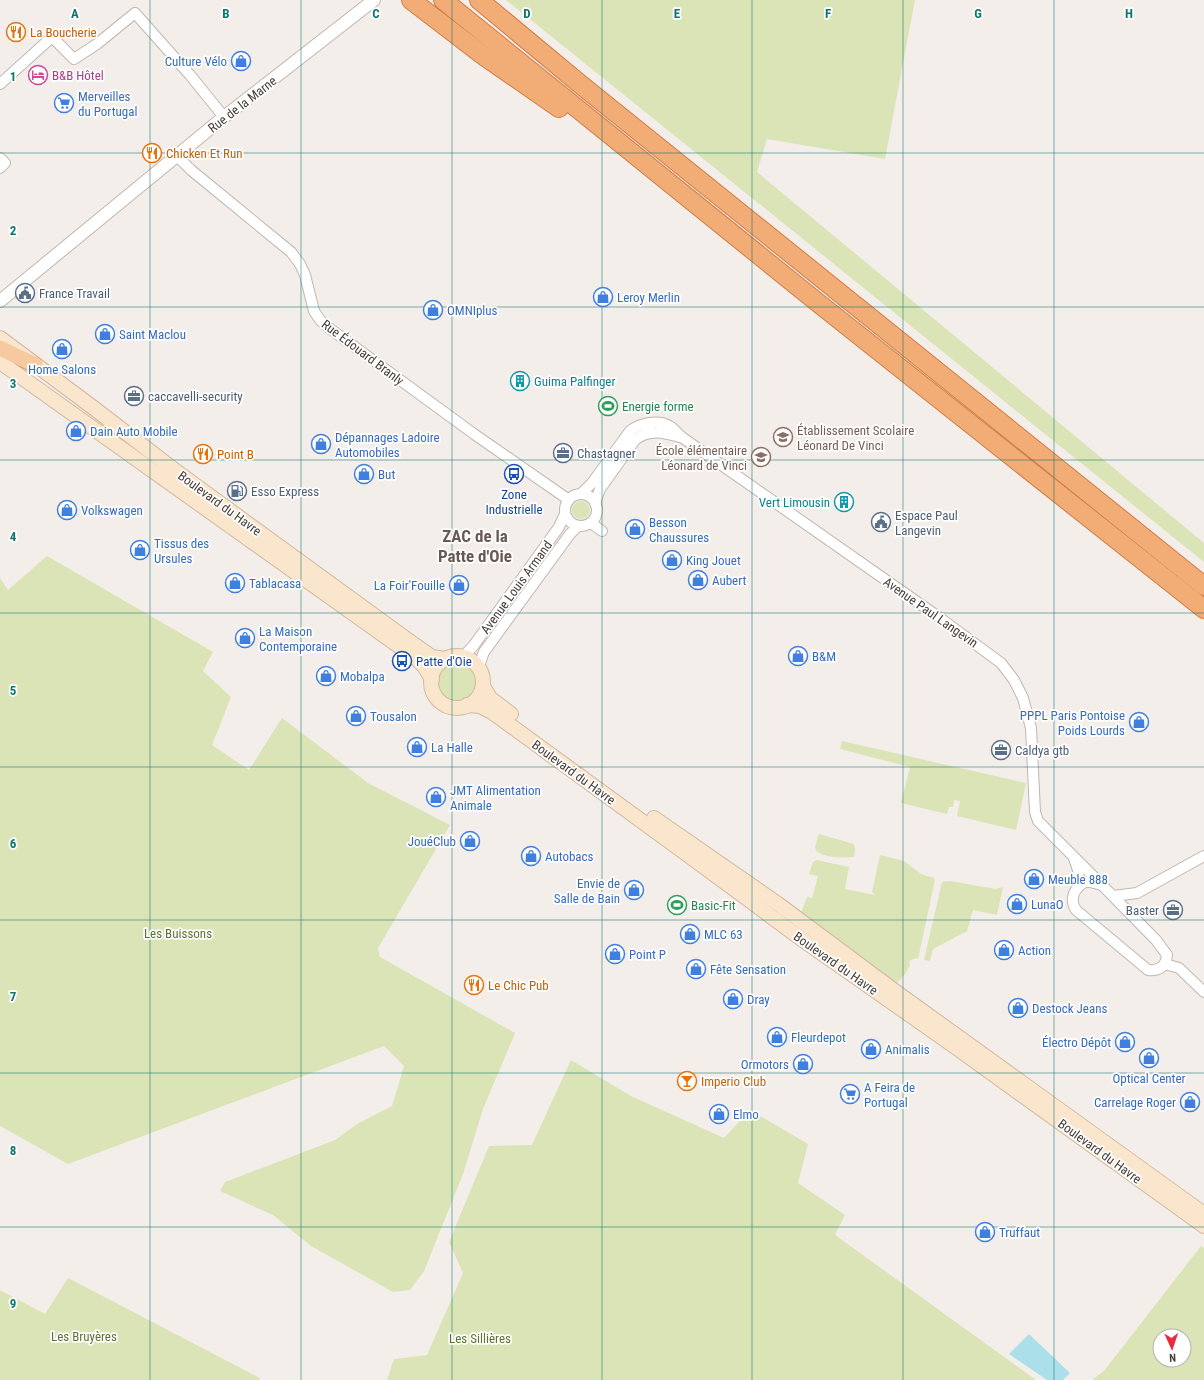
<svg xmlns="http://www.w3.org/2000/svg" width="1204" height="1380" font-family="'Roboto Condensed',sans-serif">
<rect width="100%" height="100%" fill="#f4eeea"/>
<!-- green -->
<g fill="#dae4b6" fill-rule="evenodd">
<polygon points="506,0 915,0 885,159 767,139 757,172 1204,543 1204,562"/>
<circle cx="581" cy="510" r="9"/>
<polygon points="47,556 213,652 203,671 231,697 212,745 249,770 282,718 368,783 450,825 378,948 380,957 515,1033 483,1109 463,1174 424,1271 410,1290 393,1292 311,1246 273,1215 220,1191 225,1182 335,1140 357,1124 392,1106 404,1066 384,1046 68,1164 0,1126 0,578 8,590"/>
<circle cx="457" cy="682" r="20"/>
<polygon points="842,741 1026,783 1016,830 957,816 960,801 954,800 953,807 949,807 947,814 901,803 910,767 840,749"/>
<path d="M819,834l35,10 1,6 -1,7c-13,1 -28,1 -38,-6l-1,-4z"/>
<polygon points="880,855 904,861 921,874 934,878 935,880 918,959 916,958 909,961 910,965 906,973 897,983 834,939 801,913 807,897 812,898 818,876 809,874 813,862 817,860 821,861 849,867 845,889 875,895 872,892"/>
<polygon points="950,881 996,889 1003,887 997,915 973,910 967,931 933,949 930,961 924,960 942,882"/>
<polygon points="571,1060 631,1096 724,1138 750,1110 808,1144 798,1183 845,1215 835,1235 1036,1380 387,1380 394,1359 427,1355 463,1273 449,1242 489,1146 532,1145"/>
<path d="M1201,1246l3,2v132h-112l12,-9zM1160,1336h24v24h-24z"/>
<polygon points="68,1278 260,1378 259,1380 0,1380 0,1290 45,1314"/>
</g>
<!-- water -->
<polygon fill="#abe0eb" points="1029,1334 1070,1373 1063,1380 1047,1380 1009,1354"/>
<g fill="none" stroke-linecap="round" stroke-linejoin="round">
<!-- minor casing -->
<g stroke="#c1b7b0" stroke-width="12">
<g id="minor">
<polyline points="0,84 52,37 74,59 97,44 135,13 190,75 224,117"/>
<polyline points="177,156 191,170 291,252 300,264 305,275 314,311 320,320 329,328 474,434 569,500"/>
<polyline points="0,158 5,163 0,168"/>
<polyline points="683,438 940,618 1001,663 1014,680 1023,698 1031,728 1035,812 1038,821 1102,885"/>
<circle cx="581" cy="510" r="16"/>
<path d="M581,494l11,-11 38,-52c10,-8 29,-12 41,-4 4,3 8,8 12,11 -18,-5 -33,-10 -48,2l-35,49 -5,14"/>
<polyline points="591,523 602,531"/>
<polyline points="463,657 474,645 559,527 565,514"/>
<polyline points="479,669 481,660 484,652 570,534 578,526"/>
<polyline points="1074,858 1078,870 1079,885"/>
<path d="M1085,882h5l12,3 54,55 11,15c-1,12 -8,16 -19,15l-72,-60c-7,-11 -2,-22 9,-28z"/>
<polyline points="1113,896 1137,893 1204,856"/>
<polyline points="1165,964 1179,968 1204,992"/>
</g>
</g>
<!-- tertiary casing -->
<g stroke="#c1b7b0" stroke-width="14">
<polyline id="tertiary" points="0,301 224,117 374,0"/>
</g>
<!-- secondary casing -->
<g stroke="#d2b99f" stroke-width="16">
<g id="secondary">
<polyline points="0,338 95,409 177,472 409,641 432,657 445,659"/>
<polyline points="0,362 417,659 424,666 432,679"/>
<circle cx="457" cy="682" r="26"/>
<polyline points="483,686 490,698 511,714"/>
<polyline points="467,705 480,706 492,712 684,852 803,940 947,1041 1204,1226"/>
<polyline points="654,818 778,904 896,992 1204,1214"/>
</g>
</g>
<!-- primary casing -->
<g stroke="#daa271" stroke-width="17">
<polyline id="primary" points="0,348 35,365"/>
</g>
<!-- motorway casing -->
<g stroke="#d17d46" stroke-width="20">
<g id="motorway">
<polyline points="411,0 484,56 559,108"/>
<polyline points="443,0 817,302 1204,609"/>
<polyline points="479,0 580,84 1204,586"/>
</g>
</g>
<!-- minor -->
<use href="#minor" stroke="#fff" stroke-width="10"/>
<!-- tertiary -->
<use href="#tertiary" stroke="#fff" stroke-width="12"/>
<!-- secondary -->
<use href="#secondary" stroke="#fae5cd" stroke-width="14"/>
<!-- primary -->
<use href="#primary" stroke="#f6c9a0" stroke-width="15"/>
<!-- motorway -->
<use href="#motorway" stroke="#f2ac76" stroke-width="18"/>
</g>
<!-- grid -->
<path fill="none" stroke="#0f766e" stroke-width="1" stroke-opacity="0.55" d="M150,0v1380M301,0v1380M452,0v1380M602,0v1380M752,0v1380M903,0v1380M1054,0v1380M0,153h1204M0,307h1204M0,460h1204M0,613h1204M0,767h1204M0,920h1204M0,1073h1204M0,1227h1204"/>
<!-- icons -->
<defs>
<g id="restaurant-ring" transform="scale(1)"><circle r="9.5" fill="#fff" stroke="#e8710a" stroke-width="1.5"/><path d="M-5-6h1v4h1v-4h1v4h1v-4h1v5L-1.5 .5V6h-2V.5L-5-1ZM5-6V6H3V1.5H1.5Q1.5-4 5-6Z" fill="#e8710a"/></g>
<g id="shop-ring" transform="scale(1)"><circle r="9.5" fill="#fff" stroke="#3f7fe0" stroke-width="1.5"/><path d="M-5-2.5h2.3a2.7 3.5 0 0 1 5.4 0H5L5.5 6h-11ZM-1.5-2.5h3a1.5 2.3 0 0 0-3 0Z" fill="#3f7fe0"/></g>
<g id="hotel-ring" transform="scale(1)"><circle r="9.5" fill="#fff" stroke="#d1479c" stroke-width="1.5"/><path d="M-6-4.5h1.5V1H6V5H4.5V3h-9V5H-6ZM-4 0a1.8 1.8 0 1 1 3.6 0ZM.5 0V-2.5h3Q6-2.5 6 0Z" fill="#d1479c"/></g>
<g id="supermarket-ring" transform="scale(1)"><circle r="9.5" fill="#fff" stroke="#3f7fe0" stroke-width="1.5"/><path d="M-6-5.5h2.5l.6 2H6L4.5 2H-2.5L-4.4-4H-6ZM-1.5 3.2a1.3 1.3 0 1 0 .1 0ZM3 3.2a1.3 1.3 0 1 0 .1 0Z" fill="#3f7fe0"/></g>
<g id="civic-ring" transform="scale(1)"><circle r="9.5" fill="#fff" stroke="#5c6f8a" stroke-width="1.5"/><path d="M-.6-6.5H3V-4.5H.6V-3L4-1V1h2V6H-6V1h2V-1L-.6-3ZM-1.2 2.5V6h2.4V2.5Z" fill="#5c6f8a"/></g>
<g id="building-ring" transform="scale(1)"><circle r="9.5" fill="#fff" stroke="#0f9aa8" stroke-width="1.5"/><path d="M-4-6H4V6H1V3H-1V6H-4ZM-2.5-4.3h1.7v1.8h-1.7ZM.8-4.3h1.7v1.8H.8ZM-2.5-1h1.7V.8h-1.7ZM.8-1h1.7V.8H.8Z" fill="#0f9aa8"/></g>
<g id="office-ring" transform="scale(1)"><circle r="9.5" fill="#fff" stroke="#5c6f8a" stroke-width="1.5"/><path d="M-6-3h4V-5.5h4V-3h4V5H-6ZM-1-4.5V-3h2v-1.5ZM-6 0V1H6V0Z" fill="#5c6f8a"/></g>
<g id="stadium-ring" transform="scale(1)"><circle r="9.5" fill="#fff" stroke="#2e9e5b" stroke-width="1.5"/><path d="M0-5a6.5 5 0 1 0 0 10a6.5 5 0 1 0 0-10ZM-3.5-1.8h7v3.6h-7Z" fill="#2e9e5b"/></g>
<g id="school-ring" transform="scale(1)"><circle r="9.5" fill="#fff" stroke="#8d6e63" stroke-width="1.5"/><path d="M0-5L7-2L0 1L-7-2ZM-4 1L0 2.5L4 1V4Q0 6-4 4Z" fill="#8d6e63"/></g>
<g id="bus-ring" transform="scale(1)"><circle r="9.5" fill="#fff" stroke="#1a4fb4" stroke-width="1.5"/><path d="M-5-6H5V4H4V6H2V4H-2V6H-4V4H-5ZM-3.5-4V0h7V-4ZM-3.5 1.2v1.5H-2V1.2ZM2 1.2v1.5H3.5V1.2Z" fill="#1a4fb4"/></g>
<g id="fuel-ring" transform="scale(1)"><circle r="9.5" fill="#fff" stroke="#5c6f8a" stroke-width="1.5"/><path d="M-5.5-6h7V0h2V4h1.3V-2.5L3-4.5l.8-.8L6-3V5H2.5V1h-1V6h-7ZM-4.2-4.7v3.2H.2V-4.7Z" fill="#5c6f8a"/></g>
<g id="bar-ring" transform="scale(1)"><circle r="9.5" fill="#fff" stroke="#e8710a" stroke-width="1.5"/><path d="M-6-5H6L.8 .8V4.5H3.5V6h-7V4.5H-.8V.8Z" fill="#e8710a"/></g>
</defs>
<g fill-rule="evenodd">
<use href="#restaurant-ring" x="16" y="32"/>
<use href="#shop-ring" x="241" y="61"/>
<use href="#hotel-ring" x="38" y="75"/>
<use href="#supermarket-ring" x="64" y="103"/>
<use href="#restaurant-ring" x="152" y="153"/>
<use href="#civic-ring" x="25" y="293"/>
<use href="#shop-ring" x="603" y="297"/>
<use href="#shop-ring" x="433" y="310"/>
<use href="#shop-ring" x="105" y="334"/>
<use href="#shop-ring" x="62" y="349"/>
<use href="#building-ring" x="520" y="381"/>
<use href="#office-ring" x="134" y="396"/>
<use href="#stadium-ring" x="608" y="406"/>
<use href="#shop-ring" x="76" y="431"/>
<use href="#school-ring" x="783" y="437"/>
<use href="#shop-ring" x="321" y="444"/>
<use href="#office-ring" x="563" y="453"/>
<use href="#restaurant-ring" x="203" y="454"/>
<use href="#school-ring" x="761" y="457"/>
<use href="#shop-ring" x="364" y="474"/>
<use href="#bus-ring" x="514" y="474"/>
<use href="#fuel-ring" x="237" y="491"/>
<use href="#building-ring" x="844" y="502"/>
<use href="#shop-ring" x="67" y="510"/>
<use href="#civic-ring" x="881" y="522"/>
<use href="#shop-ring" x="635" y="529"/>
<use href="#shop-ring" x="140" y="550"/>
<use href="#shop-ring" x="672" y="560"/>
<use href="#shop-ring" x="698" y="580"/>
<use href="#shop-ring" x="235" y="583"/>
<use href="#shop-ring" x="459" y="585"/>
<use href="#shop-ring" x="245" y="638"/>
<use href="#shop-ring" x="798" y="656"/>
<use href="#bus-ring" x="402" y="661"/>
<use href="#shop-ring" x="326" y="676"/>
<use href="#shop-ring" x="356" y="716"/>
<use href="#shop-ring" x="1139" y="722"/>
<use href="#shop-ring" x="417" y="747"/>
<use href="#office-ring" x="1001" y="750"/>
<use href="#shop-ring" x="436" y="797"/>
<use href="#shop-ring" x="470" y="841"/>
<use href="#shop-ring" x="531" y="856"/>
<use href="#shop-ring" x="1034" y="879"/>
<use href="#shop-ring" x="634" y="890"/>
<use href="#shop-ring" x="1017" y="904"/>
<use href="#stadium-ring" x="677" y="905"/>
<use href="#office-ring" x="1173" y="910"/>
<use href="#shop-ring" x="690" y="934"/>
<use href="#shop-ring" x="1004" y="950"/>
<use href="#shop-ring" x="615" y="954"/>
<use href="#shop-ring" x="696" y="969"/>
<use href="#restaurant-ring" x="474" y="985"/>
<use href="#shop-ring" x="733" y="999"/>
<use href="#shop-ring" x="1018" y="1008"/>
<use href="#shop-ring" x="777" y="1037"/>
<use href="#shop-ring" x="1125" y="1042"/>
<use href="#shop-ring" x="871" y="1049"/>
<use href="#shop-ring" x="1149" y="1058"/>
<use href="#shop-ring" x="803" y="1064"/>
<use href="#bar-ring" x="687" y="1081"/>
<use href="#supermarket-ring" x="850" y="1094"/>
<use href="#shop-ring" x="1190" y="1102"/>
<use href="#shop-ring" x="719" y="1114"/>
<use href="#shop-ring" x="985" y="1232"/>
</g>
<g text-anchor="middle" stroke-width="3.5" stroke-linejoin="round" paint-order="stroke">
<!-- food labels -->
<g font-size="13" fill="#c56008" stroke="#fff" text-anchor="start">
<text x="30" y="37">La Boucherie</text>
<text x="166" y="158">Chicken Et Run</text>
<text x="217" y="459">Point B</text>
<text x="488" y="990">Le Chic Pub</text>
<text x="701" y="1086">Imperio Club</text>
</g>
<!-- shop labels -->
<g font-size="13" fill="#366cbe" stroke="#fff" text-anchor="start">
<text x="227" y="66" text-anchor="end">Culture Vélo</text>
<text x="78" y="101">Merveilles<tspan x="78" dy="15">du Portugal</tspan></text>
<text x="617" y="302">Leroy Merlin</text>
<text x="447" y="315">OMNIplus</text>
<text x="119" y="339">Saint Maclou</text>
<text x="62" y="374" text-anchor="middle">Home Salons</text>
<text x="90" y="436">Dain Auto Mobile</text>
<text x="335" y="442">Dépannages Ladoire<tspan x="335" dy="15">Automobiles</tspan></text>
<text x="378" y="479">But</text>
<text x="81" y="515">Volkswagen</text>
<text x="649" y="527">Besson<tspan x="649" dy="15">Chaussures</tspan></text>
<text x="154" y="548">Tissus des<tspan x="154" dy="15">Ursules</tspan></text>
<text x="686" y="565">King Jouet</text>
<text x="712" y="585">Aubert</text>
<text x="249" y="588">Tablacasa</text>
<text x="445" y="590" text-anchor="end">La Foir'Fouille</text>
<text x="259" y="636">La Maison<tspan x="259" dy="15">Contemporaine</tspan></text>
<text x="812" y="661">B&amp;M</text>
<text x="340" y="681">Mobalpa</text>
<text x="1125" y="720" text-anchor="end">PPPL Paris Pontoise<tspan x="1125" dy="15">Poids Lourds</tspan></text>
<text x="370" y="721">Tousalon</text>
<text x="431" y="752">La Halle</text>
<text x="450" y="795">JMT Alimentation<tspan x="450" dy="15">Animale</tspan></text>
<text x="456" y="846" text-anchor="end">JouéClub</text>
<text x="545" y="861">Autobacs</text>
<text x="1048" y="884">Meuble 888</text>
<text x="620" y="888" text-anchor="end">Envie de<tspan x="620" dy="15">Salle de Bain</tspan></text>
<text x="1031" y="909">LunaO</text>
<text x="704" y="939">MLC 63</text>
<text x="1018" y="955">Action</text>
<text x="629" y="959">Point P</text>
<text x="710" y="974">Fête Sensation</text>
<text x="747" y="1004">Dray</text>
<text x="1032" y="1013">Destock Jeans</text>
<text x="791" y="1042">Fleurdepot</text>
<text x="1111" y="1047" text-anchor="end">Électro Dépôt</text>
<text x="885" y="1054">Animalis</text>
<text x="789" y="1069" text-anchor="end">Ormotors</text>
<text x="1149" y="1083" text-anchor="middle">Optical Center</text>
<text x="864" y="1092">A Feira de<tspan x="864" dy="15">Portugal</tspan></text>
<text x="1176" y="1107" text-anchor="end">Carrelage Roger</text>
<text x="733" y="1119">Elmo</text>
<text x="999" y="1237">Truffaut</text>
</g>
<!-- hotel labels -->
<g font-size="13" fill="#b23c85" stroke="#fff" text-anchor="start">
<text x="52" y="80">B&amp;B Hôtel</text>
</g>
<!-- street labels -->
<g font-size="13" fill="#473e38" stroke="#fff">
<text transform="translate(242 104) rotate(-38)" y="5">Rue de la Marne</text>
<text transform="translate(363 352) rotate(37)" y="5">Rue Édouard Branly</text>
<text transform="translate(220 503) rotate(36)" y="5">Boulevard du Havre</text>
<text transform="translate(516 587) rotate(-54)" y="5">Avenue Louis Armand</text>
<text transform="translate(931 612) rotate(35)" y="5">Avenue Paul Langevin</text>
<text transform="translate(574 772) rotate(36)" y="5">Boulevard du Havre</text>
<text transform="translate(836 963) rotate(35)" y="5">Boulevard du Havre</text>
<text transform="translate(1100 1151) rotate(36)" y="5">Boulevard du Havre</text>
</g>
<!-- service labels -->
<g font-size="13" fill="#4e5e75" stroke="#fff" text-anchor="start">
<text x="39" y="298">France Travail</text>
<text x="148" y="401">caccavelli-security</text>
<text x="577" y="458">Chastagner</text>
<text x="251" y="496">Esso Express</text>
<text x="895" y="520">Espace Paul<tspan x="895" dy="15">Langevin</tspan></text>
<text x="1015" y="755">Caldya gtb</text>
<text x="1159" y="915" text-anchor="end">Baster</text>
</g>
<!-- culture labels -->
<g font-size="13" fill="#0d838f" stroke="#fff" text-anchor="start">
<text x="534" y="386">Guima Palfinger</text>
<text x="830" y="507" text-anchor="end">Vert Limousin</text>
</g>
<!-- leisure labels -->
<g font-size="13" fill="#27864d" stroke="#fff" text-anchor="start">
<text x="622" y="411">Energie forme</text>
<text x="691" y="910">Basic-Fit</text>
</g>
<!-- education labels -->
<g font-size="13" fill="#785e54" stroke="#fff" text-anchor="start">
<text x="797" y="435">Établissement Scolaire<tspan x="797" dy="15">Léonard De Vinci</tspan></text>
<text x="747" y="455" text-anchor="end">École élémentaire<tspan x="747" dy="15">Léonard de Vinci</tspan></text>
</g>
<!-- transit labels -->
<g font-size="13" fill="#164399" stroke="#fff">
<text x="514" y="499">Zone<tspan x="514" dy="15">Industrielle</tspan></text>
<text x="416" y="666" text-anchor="start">Patte d'Oie</text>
</g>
<!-- park labels -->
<g font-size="13" fill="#5a7430" stroke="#fff">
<text x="178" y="938">Les Buissons</text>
<text x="84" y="1341">Les Bruyères</text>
<text x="480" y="1343">Les Sillières</text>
</g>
<!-- district labels -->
<g font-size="17" font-weight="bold" fill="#695951" stroke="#fff">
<text x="475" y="542">ZAC de la<tspan x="475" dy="20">Patte d'Oie</tspan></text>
</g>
</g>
<g font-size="13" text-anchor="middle" font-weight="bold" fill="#0f766e" stroke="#fff" stroke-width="3.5" stroke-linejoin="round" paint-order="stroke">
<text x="75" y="18">A</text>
<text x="226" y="18">B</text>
<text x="376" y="18">C</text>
<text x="527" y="18">D</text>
<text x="677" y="18">E</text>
<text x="828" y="18">F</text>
<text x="978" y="18">G</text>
<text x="1129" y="18">H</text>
<text x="13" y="81">1</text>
<text x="13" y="235">2</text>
<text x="13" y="388">3</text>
<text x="13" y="541">4</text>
<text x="13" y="695">5</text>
<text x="13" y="848">6</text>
<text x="13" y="1001">7</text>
<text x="13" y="1155">8</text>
<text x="13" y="1308">9</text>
</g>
<!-- north arrow -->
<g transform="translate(1172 1348) rotate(177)"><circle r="19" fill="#ffffff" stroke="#b5b2af"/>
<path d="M0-3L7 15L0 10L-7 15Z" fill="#e92c3c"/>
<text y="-6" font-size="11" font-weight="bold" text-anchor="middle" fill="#473e38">N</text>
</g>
</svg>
